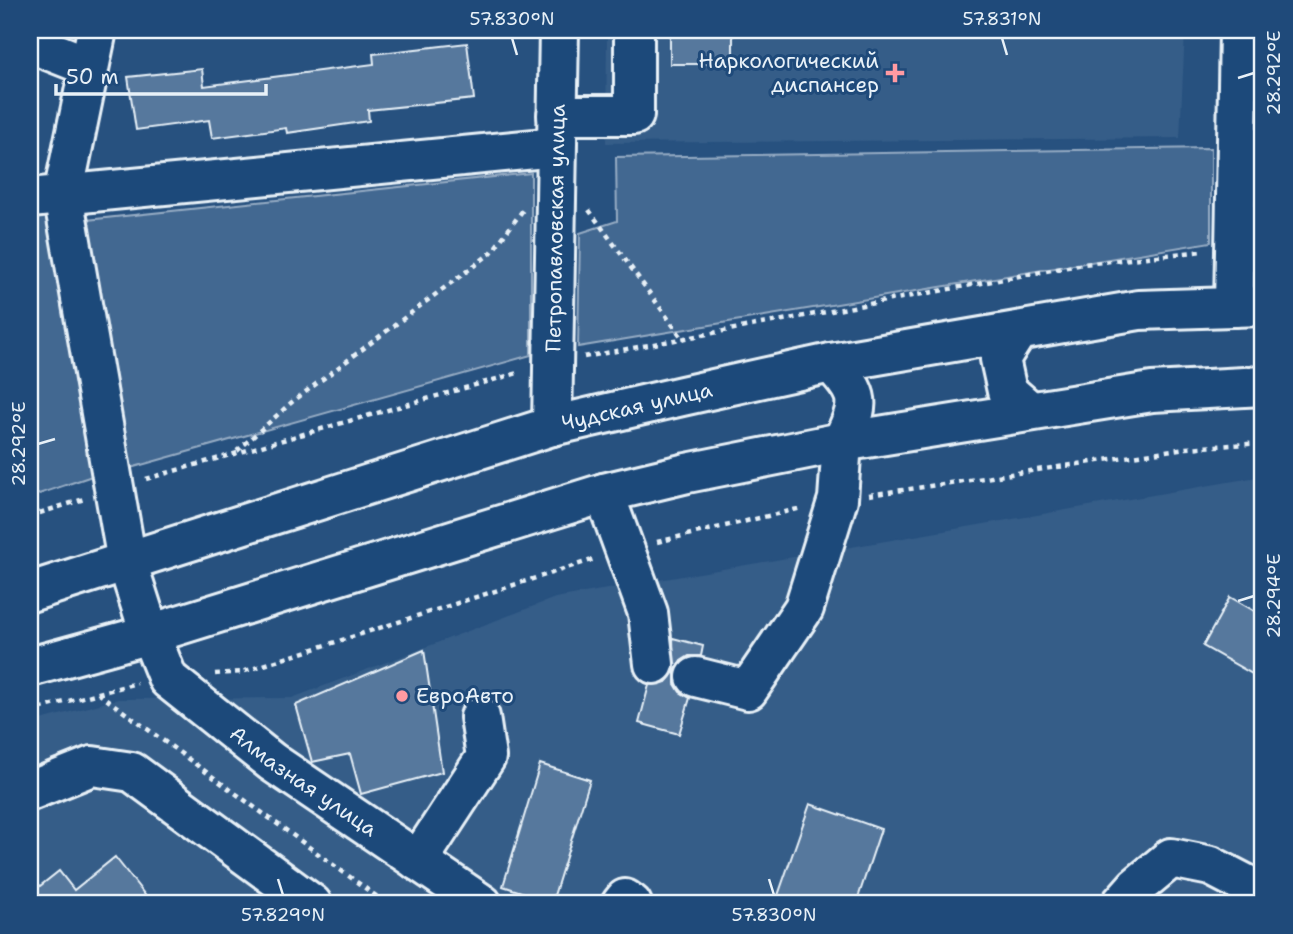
<svg xmlns="http://www.w3.org/2000/svg" width="1293" height="934" font-family="'Shantell Sans',sans-serif">
<rect width="100%" height="100%" fill="#27517f"/>
<filter id="ink" filterUnits="userSpaceOnUse"><feTurbulence type="fractalNoise" baseFrequency=".0143" numOctaves="2"/><feDisplacementMap in="SourceGraphic" scale="14" xChannelSelector="R" yChannelSelector="G"/><feConvolveMatrix kernelMatrix="1 2 1 2 8 2 1 2 1" color-interpolation-filters="sRGB"/></filter>
<g filter="url(#ink)">
<!-- built -->
<g fill="#355d88">
<polygon points="607,30 1185,30 1180,138 606,143"/>
<polygon points="1263,476 1263,904 30,904 30,723 118,699 292,698 555,598"/>
</g>
<!-- green -->
<g fill="#436891" stroke="#96acc4" stroke-width="2">
<polygon points="1211,148 1211,242 578,347 580,233 617,221 616,157"/>
<polygon points="531,173 531,355 127,469 87,220"/>
<polygon points="48,202 95,475 30,497 30,204"/>
</g>
<!-- building -->
<g fill="#57789d" stroke="#e8f1f8" stroke-width="2">
<rect x="670" y="30" width="63" height="34"/>
<polygon points="467,43 474,99 368,110 369,121 287,133 286,128 212,138 209,120 136,130 128,77 202,69 204,86 374,64 373,54"/>
<polygon points="1230,597 1263,616 1263,680 1203,646"/>
<polygon points="673,638 703,646 701,656 689,656 681,661 675,671 675,684 680,692 690,698 679,734 639,723 649,685 666,682 674,672"/>
<polygon points="424,650 442,772 361,794 350,754 312,762 296,705"/>
<polygon points="540,764 590,780 552,902 503,886"/>
<polygon points="810,804 881,829 856,904 775,904"/>
<polygon points="115,857 152,904 30,904 30,894 59,871 74,890"/>
</g>
<g fill="none" stroke-linecap="round" stroke-linejoin="round">
<!-- minor casing -->
<g stroke="#e8f1f8" stroke-width="44">
<g id="minor">
<path id="s1" d="M97,30l-34,165 64,367 23,72 18,45 104,83 210,142"/>
<polyline points="30,43 88,66"/>
<polyline points="557,115 634,115 634,30"/>
<polyline points="30,198 556,147"/>
<polyline points="1234,307 1239,30"/>
<path id="s2" d="M552,426l7,-396"/>
<polyline points="604,493 648,613 654,664"/>
<polyline points="696,677 748,690 804,608 838,499 842,442"/>
<polyline points="30,791 92,766 132,772 312,904"/>
<polyline points="418,861 486,757 480,717"/>
<polyline points="621,904 625,899 632,904"/>
<polyline points="1121,904 1136,887 1171,858 1211,866 1263,893"/>
</g>
</g>
<!-- highway casing -->
<g stroke="#e8f1f8" stroke-width="44">
<g id="highway">
<polyline points="1017,332 1000,359 1007,391 1030,411"/>
<path d="M831,363c31,33 30,40 11,79"/>
<path id="s3" d="M30,592l522,-166 130,-30 149,-33 308,-53 124,-4"/>
<polyline points="30,667 150,634 604,493 687,473 842,442 1152,392 1263,386"/>
</g>
</g>
<!-- path -->
<g stroke="#e8f1f8" stroke-width="4.5" stroke-dasharray="5 5" stroke-linecap="butt">
<polyline points="589,210 683,339"/>
<polyline points="584,357 1084,264 1203,251"/>
<polyline points="237,451 292,402 491,253 523,210"/>
<polyline points="146,479 521,372"/>
<polyline points="869,495 1186,448 1263,443"/>
<polyline points="30,516 84,499"/>
<polyline points="657,542 802,508"/>
<polyline points="215,674 242,672 595,559"/>
<polyline points="98,693 387,904"/>
<polyline points="30,711 137,683"/>
</g>
<!-- minor -->
<use href="#minor" stroke="#1f4a7a" stroke-width="38"/>
<!-- highway -->
<use href="#highway" stroke="#1f4a7a" stroke-width="38"/>
</g>
</g>
<!-- ticks -->
<path fill="none" stroke="#e8f1f8" stroke-width="2.5" d="M512,38l5,17M1002,38l5,17M1238,78l16,-5M38,444l17,-5M1238,601l16,-5M278,879l5,16M769,879l5,16"/>
<!-- markers -->
<g fill="#ff9aa2" stroke="#1f4a7a" stroke-width="2.5">
<path d="M891.5 62.5h7v7h7v7h-7v7h-7v-7h-7v-7h7z"/>
<circle cx="402" cy="696" r="7"/>
</g>
<g text-anchor="middle" stroke-width="6" stroke-linejoin="round" paint-order="stroke">
<!-- poi labels -->
<g font-size="21" fill="#e8f1f8" stroke="#1f4a7a" text-anchor="end">
<text x="879" y="68">Наркологический<tspan x="879" dy="24">диспансер</tspan></text>
<text x="416" y="703" text-anchor="start">ЕвроАвто</text>
</g>
<!-- street labels -->
<g font-size="21" fill="#e8f1f8" stroke="#1f4a7a">
<text dy="7" stroke="none"><textPath href="#s2" startOffset="198">Петропавловская улица</textPath></text>
<text dy="7" stroke="none"><textPath href="#s3" startOffset="635">Чудская улица</textPath></text>
<text dy="7" stroke="none"><textPath href="#s1" startOffset="835">Алмазная улица</textPath></text>
</g>
</g>
<!-- margin -->
<rect width="1293" height="934" fill="none" stroke="#1f4a7a" stroke-width="77"/>
<!-- scale -->
<path d="M56 84v10h210v-10" fill="none" stroke="#e8f1f8" stroke-width="3.5"/>
<text x="66" y="84" font-size="21" fill="#e8f1f8" stroke="#1f4a7a" stroke-width="5" paint-order="stroke">50 m</text>
<rect x="38" y="38" width="1216" height="857" fill="none" stroke="#e8f1f8" stroke-width="2.5"/>
<g font-size="18" text-anchor="middle" fill="#e8f1f8">
<text x="512" y="25">57.830°N</text>
<text x="1002" y="25">57.831°N</text>
<text transform="translate(1274 73) rotate(-90)" y="6">28.292°E</text>
<text transform="translate(19 444) rotate(-90)" y="6">28.292°E</text>
<text transform="translate(1274 596) rotate(-90)" y="6">28.294°E</text>
<text x="283" y="921">57.829°N</text>
<text x="774" y="921">57.830°N</text>
</g>
</svg>
